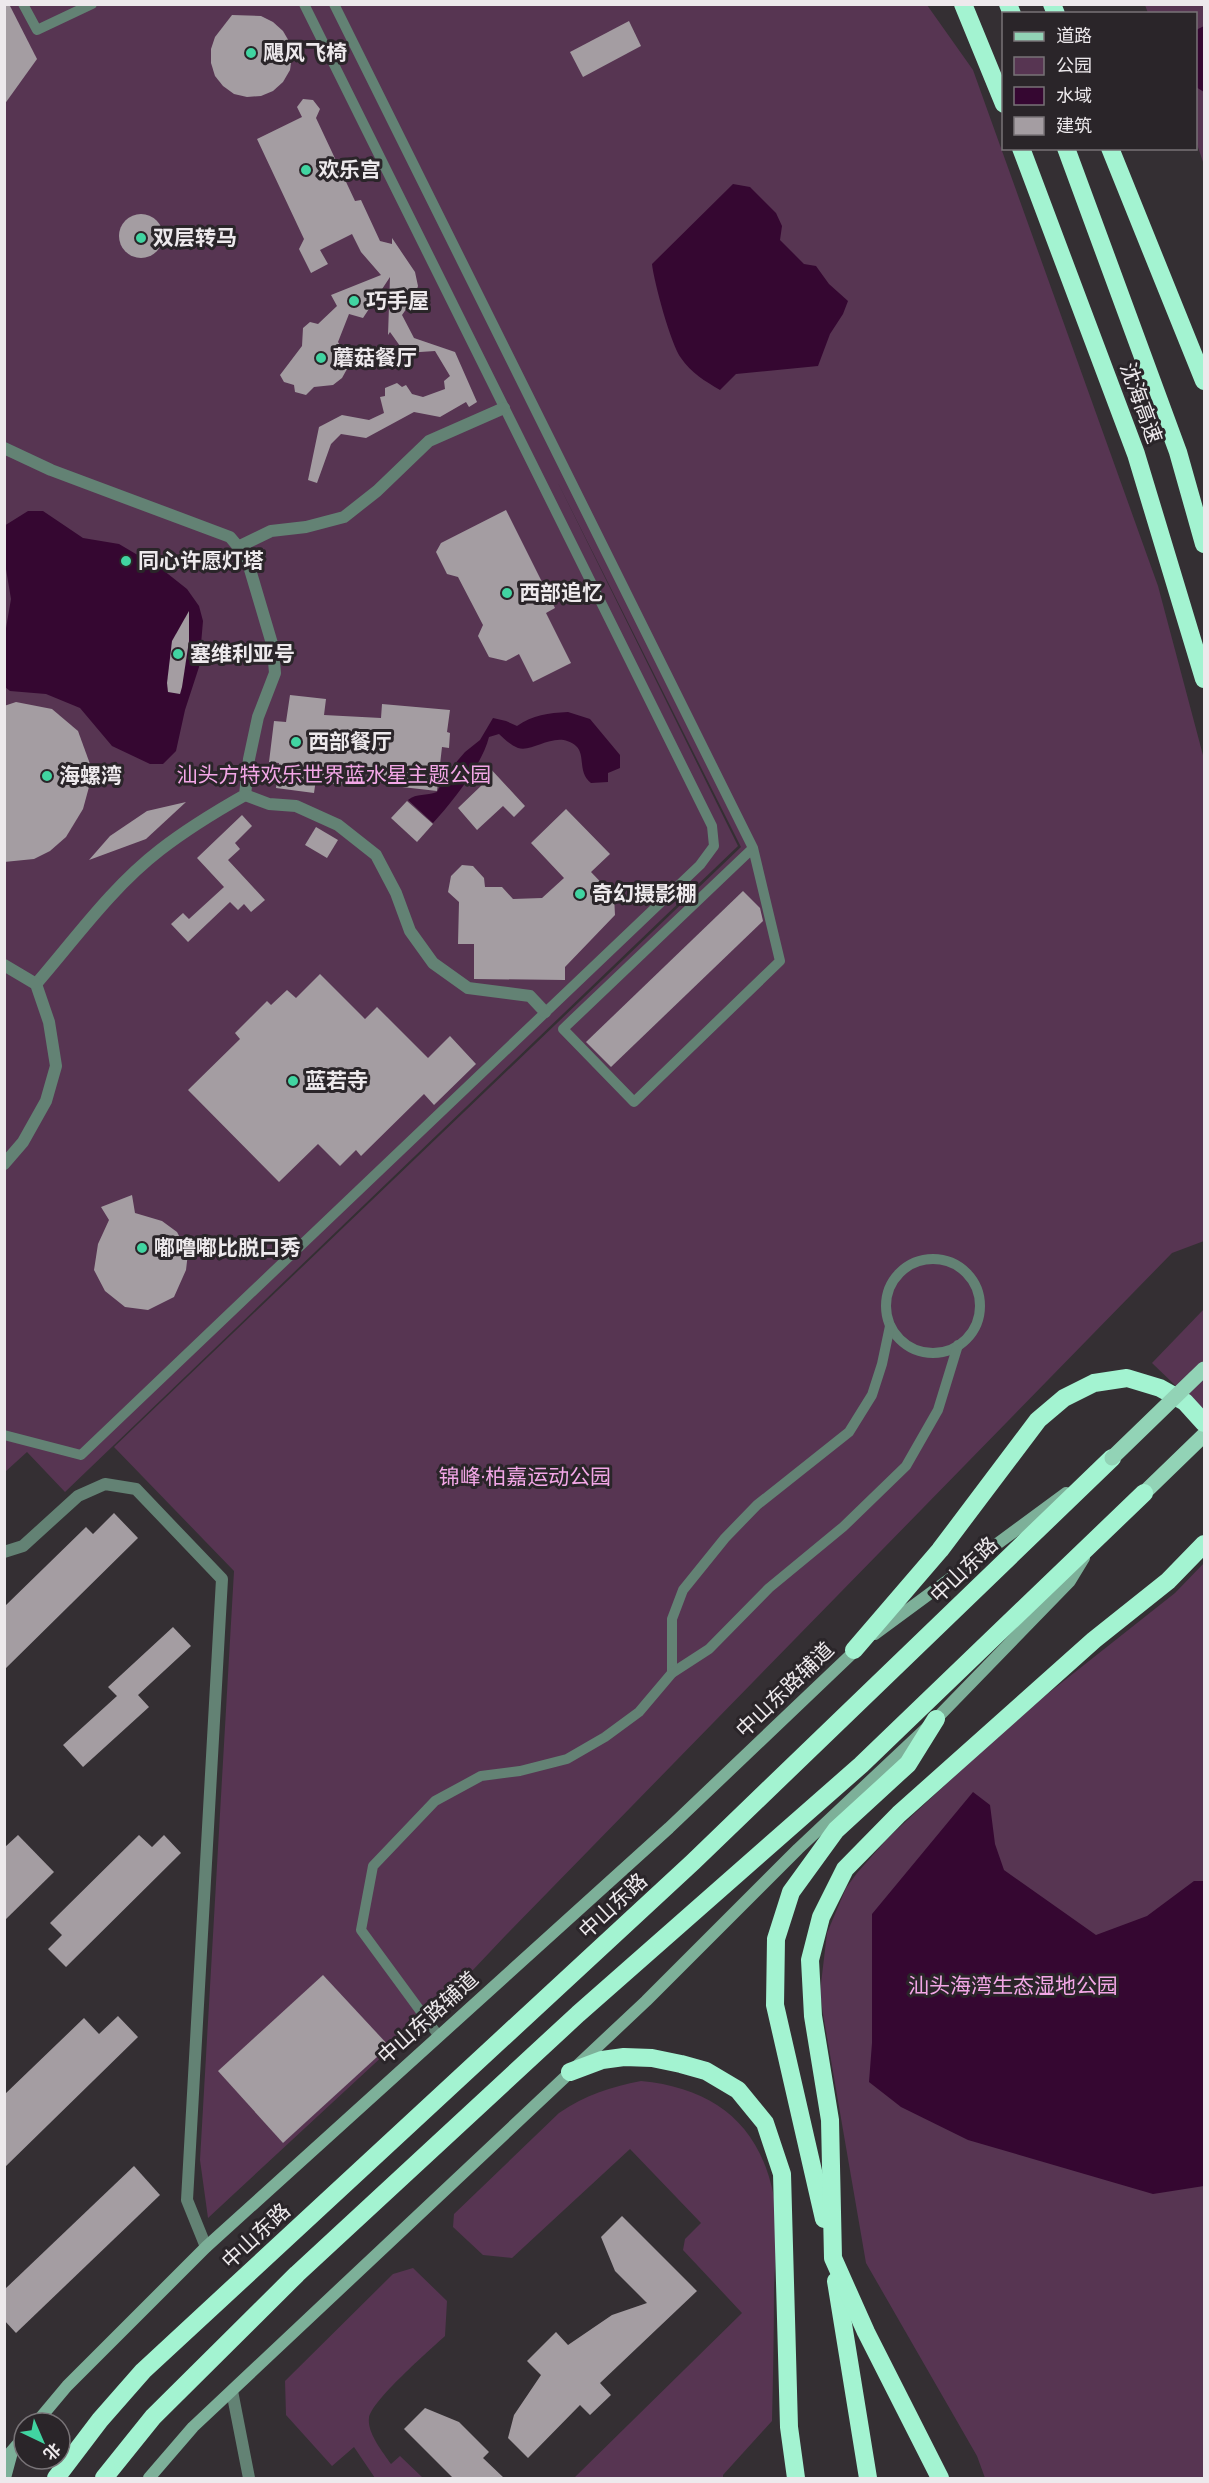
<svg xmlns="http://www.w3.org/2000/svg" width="1209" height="2483" font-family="'Asap Condensed','Noto Sans SC',sans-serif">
<rect width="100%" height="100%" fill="#342f33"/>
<!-- green -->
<g fill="#573552">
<polygon points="5,5 927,5 973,70 1158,586 1204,759 1204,1241 1172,1253 506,1935 455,1989 208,2218 200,2160 234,1571 114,1447 741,847 558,483 738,846 65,1492 27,1452 5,1472"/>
<polygon points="1145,5 1204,5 1204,165 1196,141 1196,14 1148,13"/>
<polygon points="1204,1309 1204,1413 1152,1363"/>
<polygon points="1204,1563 1204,2478 985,2478 977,2456 866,2263 823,2014 820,1992 827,1933 846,1888 857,1873 888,1838 984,1749 1041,1699 1175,1593"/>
<path d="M641,2081c73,7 119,43 133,116 5,29 1,62 0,92 0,44 -1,88 -2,132l-49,54v3h-149l168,-165 -59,-63 2,-11 16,-16 -71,-74 -118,109 -29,-3 -30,-28 1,-13 105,-101c26,-18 52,-26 82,-32z"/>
<path d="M413,2268l34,33 -2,35c-15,14 -74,65 -76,82 -2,15 14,34 22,46l9,-8 23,22h-48l-21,-31 -22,19 -46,-51 -1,-34 108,-107z"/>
</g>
<!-- water -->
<g fill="#350731">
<polygon points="1204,26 1204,92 1196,87 1196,30"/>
<path d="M733,184l17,3 26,26 6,13 -2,14 24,24 12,2 13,18 19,17 -5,13 -13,20 -12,32 -82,8 -16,16c-15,-9 -29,-17 -39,-32 -10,-13 -27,-76 -29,-94z"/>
<polygon points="28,511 43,511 83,538 119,544 163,570 187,589 199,606 203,621 199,667 185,710 176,751 163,764 150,764 112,746 80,708 46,694 10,691 5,687 5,634 11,599 5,563 4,526"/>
<path d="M568,712l22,7 30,36v13l-12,5v9l-17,1c-14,-11 -5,-28 -15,-37 -20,-17 -42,7 -58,2 -7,-3 -14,-9 -19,-14l-10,3c-7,28 -36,64 -56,86l-25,-23c9,-7 18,-4 29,-8l9,-18 19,-22 15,-12 13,-22 13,3 11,5c16,-11 31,-13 51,-14z"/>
<polygon points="973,1792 990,1805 995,1844 1004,1870 1096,1935 1147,1916 1194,1881 1204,1881 1204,2186 1153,2194 968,2140 901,2107 869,2082 872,2043 872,1914"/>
</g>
<!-- building -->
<g fill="#a49da2">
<polygon points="4,4 9,4 37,59 4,105"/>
<polygon points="232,15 261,16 273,22 283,31 290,43 292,56 290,70 283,82 273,91 261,96 247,97 234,94 223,86 215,76 211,63 211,49 215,37"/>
<polygon points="629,21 641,46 583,77 570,52"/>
<polygon points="303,99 313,100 320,109 316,118 355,201 361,200 380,241 392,244 392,238 415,272 418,286 414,298 402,315 414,338 455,352 477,402 469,407 466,402 440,417 414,412 366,438 341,434 331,444 317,483 308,480 319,427 342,415 369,420 384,413 380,397 385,396 385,388 397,383 402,387 406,385 412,394 423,397 445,389 444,381 450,376 435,351 405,353 390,332 388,335 390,277 363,318 349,314 338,342 345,353 346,360 347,369 342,378 333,385 314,387 306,395 295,392 294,385 284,382 280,375 302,346 303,328 310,322 318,324 337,306 331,295 381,275 361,252 352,234 320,250 328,264 311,273 299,249 304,239 257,139 302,117 297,107"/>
<circle cx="141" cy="236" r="22"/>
<polygon points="506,510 555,608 546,613 571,663 533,682 519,654 506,661 489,657 478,636 483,625 458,577 447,574 436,552 441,543"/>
<polygon points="189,611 189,641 182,687 180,694 168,692 167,683 172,641"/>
<polygon points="290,695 326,699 324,715 381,718 382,704 450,710 447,732 450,733 449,748 442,747 437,791 402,787 402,784 374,782 375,771 357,770 345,773 341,786 316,779 314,793 276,788 279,763 269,762 274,721 286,722"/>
<polygon points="16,702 52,709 78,731 90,764 89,787 83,809 66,837 50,851 34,859 4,862 4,706"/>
<polygon points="488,766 525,806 514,817 503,806 477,830 458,808 483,784 476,777"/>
<polygon points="407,801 433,824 417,842 391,818"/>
<polygon points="186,802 146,839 89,860 110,836 147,811"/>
<polygon points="566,809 610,854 591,872 614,896 615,915 565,967 565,980 474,979 474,944 458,944 459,902 448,892 451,876 462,865 473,866 484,878 485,887 502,887 513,899 542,898 564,878 531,843"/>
<polygon points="242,815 252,826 235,843 240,849 228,860 265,900 251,912 244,904 238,910 230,902 188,942 171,924 183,913 189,919 224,887 197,858"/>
<polygon points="316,827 338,840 327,858 305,845"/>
<polygon points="743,891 760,908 763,921 611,1067 586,1042"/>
<polygon points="320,974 365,1019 377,1007 428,1058 450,1036 476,1064 434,1105 424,1094 361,1156 356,1150 340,1166 318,1144 279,1182 188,1090 240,1039 235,1033 267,1001 271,1005 287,990 296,998"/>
<polygon points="132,1195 135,1213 162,1221 177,1232 188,1253 186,1270 174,1297 148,1310 125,1307 105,1291 94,1270 98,1244 109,1220 101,1207"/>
<polygon points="114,1513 138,1538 4,1670 4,1607 86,1527 93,1534"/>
<polygon points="173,1627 191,1646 138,1695 149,1707 83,1767 63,1745 117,1696 108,1687"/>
<polygon points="18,1835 54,1872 4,1921 4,1848"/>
<polygon points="139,1835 152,1847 164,1835 181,1853 66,1967 48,1949 62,1935 50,1923"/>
<polygon points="323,1975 389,2046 283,2143 218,2071"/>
<polygon points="118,2016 138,2037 4,2168 4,2095 84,2018 99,2034"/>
<polygon points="134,2166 160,2195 16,2333 4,2320 4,2290"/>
<polygon points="622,2216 697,2291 600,2383 611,2395 590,2415 580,2405 528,2458 508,2438 514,2415 541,2375 527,2361 556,2332 568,2345 612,2315 647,2303 615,2271 601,2237"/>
<polygon points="425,2408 459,2422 489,2452 483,2458 504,2478 453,2478 404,2429"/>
</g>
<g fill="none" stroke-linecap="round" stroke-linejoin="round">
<!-- lane -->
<g stroke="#638274" stroke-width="10">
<polyline points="23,4 37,30 92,4"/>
<polyline points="334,4 753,848 780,961 634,1102 563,1029 753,848"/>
<circle cx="933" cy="1306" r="47"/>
<polyline points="4,1435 81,1455 700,865 714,846 712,826 304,4"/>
<polyline points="672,1673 672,1619 683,1590 725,1538 757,1505 849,1432 872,1395 882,1364 890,1326"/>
<polyline points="438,2035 361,1930 373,1866 435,1801 481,1776 520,1771 567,1759 605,1737 639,1712 672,1673 709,1649 769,1588 843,1527 906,1466 938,1410 958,1345"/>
</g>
<!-- street -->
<g stroke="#638274" stroke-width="12">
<path d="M4,448l47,22 179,67 16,19 27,91 1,14 1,12 -17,44 -9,42 -4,36c-30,17 -58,34 -85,55 -48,37 -85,89 -124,134"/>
<polyline points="238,547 271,531 306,527 344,517 377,491 429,441 504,408"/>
<polyline points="245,795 269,804 296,806 338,825 376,855 396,893 410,931 433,963 468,988 530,996 545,1012"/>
<polyline points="4,965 36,984 49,1022 56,1066 46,1101 23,1142 4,1164"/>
<polyline points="4,1552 23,1546 78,1496 105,1484 136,1489 222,1579 187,2200 206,2247"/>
<polyline points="232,2391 249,2478"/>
</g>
<!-- secondary -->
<g stroke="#7db099" stroke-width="12">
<polyline points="875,1634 1066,1493"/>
<polyline points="36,2423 67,2386 206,2247 669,1828 859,1647"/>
<polyline points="4,2460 24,2437"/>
<polyline points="5,2478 12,2452"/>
<polyline points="149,2478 193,2427 646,2001 798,1849 936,1719 1070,1581 1084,1558"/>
</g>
<!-- primary -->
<polyline stroke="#92d3b6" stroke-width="15" points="1144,1493 1204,1435"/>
<!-- highway -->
<g stroke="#a3f3d1" stroke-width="18">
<polyline points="963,4 1004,104"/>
<polyline points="1008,4 1012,14"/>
<polyline points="1052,4 1056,14"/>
<polyline points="1021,148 1136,454 1204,679"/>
<polyline points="1066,148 1178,452 1204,544"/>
<polyline points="1110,148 1204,381"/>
<polyline points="854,1650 940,1550 1038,1420 1064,1398 1094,1383 1127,1378 1160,1388 1185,1402 1204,1423"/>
<polyline points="570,2072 602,2060 624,2057 652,2058 681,2064 706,2071 738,2090 765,2123 782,2174 789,2427 796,2478"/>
<polyline points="824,2219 775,2005 776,1939 791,1892 836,1830 908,1764 936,1719"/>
<polyline points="836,2281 868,2478"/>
<polyline points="56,2478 100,2420 143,2371 693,1862 1112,1458"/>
<polyline points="104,2478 153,2417 297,2274 578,2014 861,1765 1144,1493"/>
<polyline points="940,2478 866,2332 833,2258 830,2120 813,2016 810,1960 821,1917 845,1869 899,1814 1094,1640 1168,1581 1204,1544"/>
</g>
<!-- primary-bridge -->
<polyline stroke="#92d3b6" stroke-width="15" points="1112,1458 1204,1369"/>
</g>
<!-- markers -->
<g fill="#41d4a1" stroke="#2a2529" stroke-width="2">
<circle cx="251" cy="53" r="6"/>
<circle cx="306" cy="170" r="6"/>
<circle cx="141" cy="238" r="6"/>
<circle cx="354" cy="301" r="6"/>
<circle cx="321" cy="358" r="6"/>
<circle cx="126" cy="561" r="6"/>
<circle cx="507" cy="593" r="6"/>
<circle cx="178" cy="654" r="6"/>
<circle cx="296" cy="742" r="6"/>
<circle cx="47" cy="776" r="6"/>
<circle cx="580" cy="894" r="6"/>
<circle cx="293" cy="1081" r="6"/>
<circle cx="142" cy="1248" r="6"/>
</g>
<g text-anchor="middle" stroke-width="6" stroke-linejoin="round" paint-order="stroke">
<!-- poi labels -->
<g font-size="21" font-weight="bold" fill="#ede9ec" stroke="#2a2529" text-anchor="start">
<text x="263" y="60">飓风飞椅</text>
<text x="318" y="177">欢乐宫</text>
<text x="153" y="245">双层转马</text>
<text x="366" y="308">巧手屋</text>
<text x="333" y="365">蘑菇餐厅</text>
<text x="138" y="568">同心许愿灯塔</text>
<text x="519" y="600">西部追忆</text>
<text x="190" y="661">塞维利亚号</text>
<text x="308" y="749">西部餐厅</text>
<text x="59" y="783">海螺湾</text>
<text x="592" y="901">奇幻摄影棚</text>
<text x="305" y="1088">蓝若寺</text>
<text x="154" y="1255">嘟噜嘟比脱口秀</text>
</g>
<!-- street labels -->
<g font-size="21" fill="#ede9ec" stroke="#2a2529">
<text transform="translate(1141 403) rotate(70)" y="7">沈海高速</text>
<text transform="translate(964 1570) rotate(-44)" y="7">中山东路</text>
<text transform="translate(785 1690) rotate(-44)" y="7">中山东路辅道</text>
<text transform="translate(613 1906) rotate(-43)" y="7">中山东路</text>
<text transform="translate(428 2018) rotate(-42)" y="7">中山东路辅道</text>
<text transform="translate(256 2236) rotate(-43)" y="7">中山东路</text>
</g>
<!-- park labels -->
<g font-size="21" fill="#f3a7e7" stroke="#2a2529">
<text x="334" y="782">汕头方特欢乐世界蓝水星主题公园</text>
<text x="525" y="1484">锦峰·柏嘉运动公园</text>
<text x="1013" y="1993">汕头海湾生态湿地公园</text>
</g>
</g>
<!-- border -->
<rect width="1209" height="2483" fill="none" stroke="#ede9ec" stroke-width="12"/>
<!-- legend -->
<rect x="1002" y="12" width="195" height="138" fill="#2a2529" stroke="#787377" stroke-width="1.5"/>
<rect x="1014" y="32" width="30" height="9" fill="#92d3b6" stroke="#787377" stroke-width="1.5"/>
<text x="1056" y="42" font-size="18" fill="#ede9ec">道路</text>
<rect x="1014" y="57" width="30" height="18" fill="#573552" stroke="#787377" stroke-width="1.5"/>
<text x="1056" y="72" font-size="18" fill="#ede9ec">公园</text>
<rect x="1014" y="87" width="30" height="18" fill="#350731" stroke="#787377" stroke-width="1.5"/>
<text x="1056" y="102" font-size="18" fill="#ede9ec">水域</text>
<rect x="1014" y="117" width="30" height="18" fill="#a49da2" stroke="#787377" stroke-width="1.5"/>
<text x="1056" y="132" font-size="18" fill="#ede9ec">建筑</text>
<!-- north arrow -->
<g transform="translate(42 2441) rotate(136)"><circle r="28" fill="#2a2529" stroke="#787377" stroke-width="1.5"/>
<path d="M0-4.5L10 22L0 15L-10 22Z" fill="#41d4a1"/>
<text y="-9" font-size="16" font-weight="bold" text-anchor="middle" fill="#ede9ec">北</text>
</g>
</svg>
